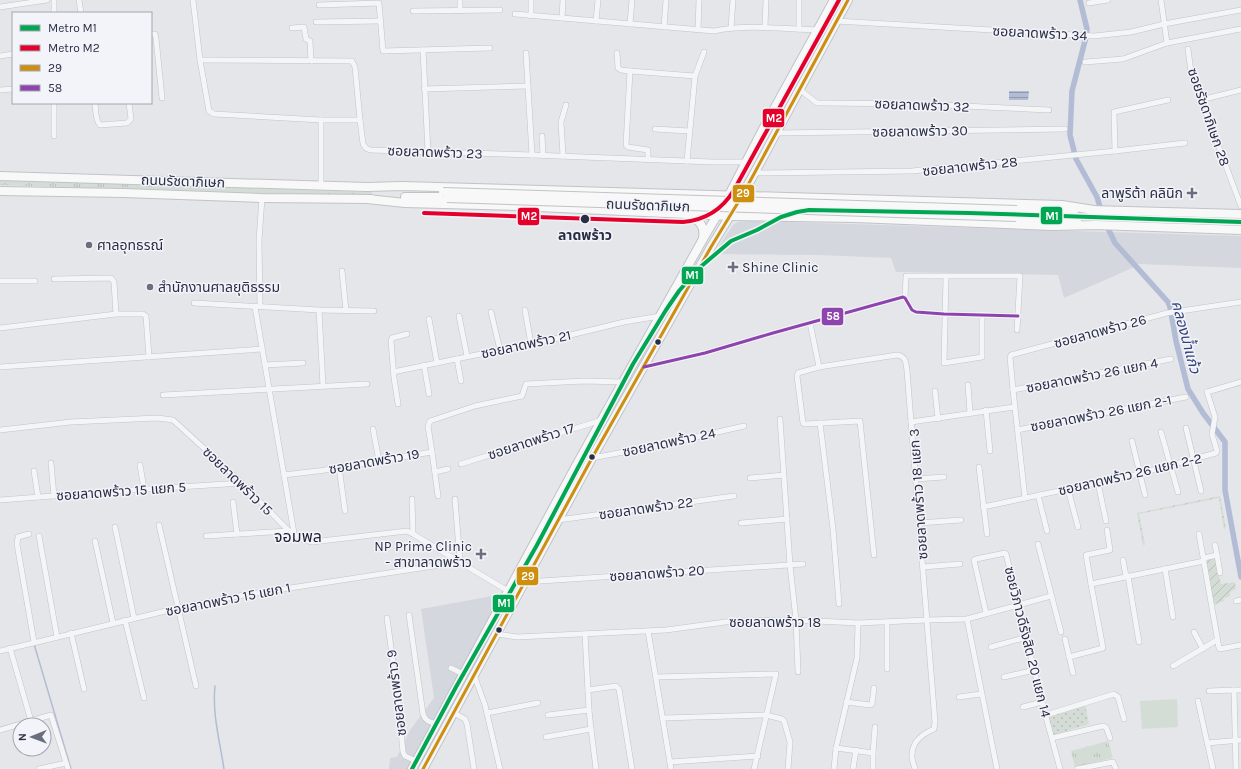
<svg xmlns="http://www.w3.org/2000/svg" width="1241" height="769" font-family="Karla,'Noto Sans Thai',sans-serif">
<defs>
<pattern id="grass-tufts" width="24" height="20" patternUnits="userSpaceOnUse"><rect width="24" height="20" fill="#d3ddd5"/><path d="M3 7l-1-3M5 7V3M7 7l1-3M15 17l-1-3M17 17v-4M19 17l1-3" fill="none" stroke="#b5beb8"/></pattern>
<pattern id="park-dots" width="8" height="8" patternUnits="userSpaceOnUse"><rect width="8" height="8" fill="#d3ddd5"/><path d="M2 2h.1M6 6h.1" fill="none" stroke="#b5beb8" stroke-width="1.8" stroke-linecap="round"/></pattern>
<pattern id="garden-furrows" width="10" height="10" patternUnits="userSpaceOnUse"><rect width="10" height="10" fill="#d3ddd5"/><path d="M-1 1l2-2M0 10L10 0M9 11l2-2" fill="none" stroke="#b5beb8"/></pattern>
<pattern id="water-rules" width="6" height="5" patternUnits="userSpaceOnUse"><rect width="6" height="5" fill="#b3bcd5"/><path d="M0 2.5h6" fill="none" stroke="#9299af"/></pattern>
</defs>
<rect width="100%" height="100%" fill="#e5e6ea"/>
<!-- built -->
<g fill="#d5d7df">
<polygon points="750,221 1241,236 1241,268 1138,264 1130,269 1064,298 1058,275 896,272 891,258 819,255 718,254 719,251 716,251 733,225 738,222"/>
<polygon points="503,594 407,769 389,769 390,758 397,757 410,730 434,698 421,609"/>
</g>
<!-- grass -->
<g fill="url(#grass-tufts)">
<polygon points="0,180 371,192 373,194 372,195 318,195 0,185"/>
<polygon points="1084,215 1101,216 1102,219 1084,218 1083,216"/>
<polygon points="1106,216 1241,220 1241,224 1114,220 1107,220"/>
<polygon points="1108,741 1113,758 1075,767 1071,751"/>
</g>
<!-- park -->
<polygon fill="url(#park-dots)" points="1085,704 1089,724 1053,735 1048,716"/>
<!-- garden -->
<g fill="url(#garden-furrows)">
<polygon points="1220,496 1226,528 1224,529 1219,498 1139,514 1145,545 1143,545 1137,513"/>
<polygon points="1215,557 1221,584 1235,582 1236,589 1230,592 1230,596 1223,599 1224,601 1213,605 1205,559"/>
</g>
<!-- pitch -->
<polygon fill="#d3ddd5" points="1177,699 1178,727 1142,729 1140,701"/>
<!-- water -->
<polygon fill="url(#water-rules)" points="1009,91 1029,91 1028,100 1009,100"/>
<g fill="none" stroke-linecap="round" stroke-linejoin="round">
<!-- stream -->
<g stroke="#b3bcd5" stroke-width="1.5">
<polyline points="34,644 71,769"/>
<path d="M215,686c-3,28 5,56 9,83"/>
</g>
<!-- canal -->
<polyline stroke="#b3bcd5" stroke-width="5.5" points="1080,0 1087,29 1086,37 1072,91 1070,135 1076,159 1097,197 1104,220 1115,243 1168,302 1170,307 1176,341 1188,389 1203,413 1225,442 1225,490 1241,577"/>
<!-- street casing -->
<g stroke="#c2c3c8" stroke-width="6">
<g id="street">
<polyline points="79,0 81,13"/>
<polyline points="193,0 200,60 209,111 214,114 321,120 321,185"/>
<polyline points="799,0 799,29"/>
<polyline points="1089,3 1108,0"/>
<polyline points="319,5 379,3 383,51 490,48"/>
<polyline points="0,7 47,0"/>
<polyline points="413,11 500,10"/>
<polyline points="460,11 460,0"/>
<polyline points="54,13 54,0"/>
<path d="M515,14l199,17c34,-7 69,-2 104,-1"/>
<polyline points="531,16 531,0"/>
<polyline points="562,18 563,0"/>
<polyline points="596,21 598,0"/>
<polyline points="836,21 1094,36 1131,32 1164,24 1241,10"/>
<polyline points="316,22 380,21"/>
<polyline points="630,24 632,0"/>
<polyline points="664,27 666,0"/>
<polyline points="765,27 766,0"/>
<polyline points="292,28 304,27 306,39 310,41 311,61"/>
<polyline points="731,28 733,0"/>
<polyline points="698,30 699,0"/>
<polyline points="151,34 155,34 156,38 162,98"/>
<polyline points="1167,43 1241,29"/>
<polyline points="1188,49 1191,72 1194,81 1241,206"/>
<polyline points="423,50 428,152"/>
<polyline points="526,53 532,155"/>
<polyline points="617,53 618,68 621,70 630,71"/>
<polyline points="0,56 13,54"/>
<polyline points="200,60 352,61 355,67 360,120 363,144 366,148 370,150 532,155 712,162 746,162"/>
<polyline points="1085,62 1123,59 1167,43 1161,0"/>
<polyline points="424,89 528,86"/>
<polyline points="799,89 817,103 822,103 920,104 1049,110"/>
<polyline points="0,90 13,89"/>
<polyline points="1201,100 1241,90"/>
<path d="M95,103c1,7 0,17 5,22l27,-2 4,-4 -2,-16"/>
<polyline points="321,120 360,120"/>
<polyline points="655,129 689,131"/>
<polyline points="775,133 1065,129"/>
<polyline points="54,136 54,103"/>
<polyline points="542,136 543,155"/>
<polyline points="1115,151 1114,112 1168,100"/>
<polyline points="563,156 561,122 566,105"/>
<polyline points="648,160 648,150 628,147 626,145 630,71 695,76"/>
<polyline points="687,161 695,76 704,52"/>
<polyline points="754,173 912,171 1115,151 1185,143"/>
<polyline points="342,271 346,311"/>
<polyline points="946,277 944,363 982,357 982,315"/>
<polyline points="0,281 35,281"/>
<polyline points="905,298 906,276 1020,276 1017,330"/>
<polyline points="194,303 319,310 374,311"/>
<polyline points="255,307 294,533"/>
<polyline points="260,307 259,240 262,198"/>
<polyline points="319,310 323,386"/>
<polyline points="525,310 531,344"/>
<polyline points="491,312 500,350"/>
<polyline points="116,314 143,314 146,316 149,357"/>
<polyline points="459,316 467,356"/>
<polyline points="429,319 437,363"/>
<polyline points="810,323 819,367"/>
<polyline points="0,328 116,314 114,282 111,278 54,279"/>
<polyline points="457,359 461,381"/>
<polyline points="265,365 303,363"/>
<polyline points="424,365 429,394"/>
<polyline points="0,367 262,349"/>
<polyline points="644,367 705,353 773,333 903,297 905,298 912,310 916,312 944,314 1018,316"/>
<polyline points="393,372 554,339 624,322 660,316"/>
<polyline points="968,385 970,413"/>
<polyline points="1013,390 1171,359"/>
<polyline points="935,391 938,419"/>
<polyline points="163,395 367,384"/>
<polyline points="398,404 394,378 391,341 392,338 407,334"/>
<polyline points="986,410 990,451"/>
<polyline points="780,419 790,565 796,620 798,672"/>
<polyline points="911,422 1014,407"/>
<polyline points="820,423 833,529 839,604"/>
<polyline points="1186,428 1201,491"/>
<polyline points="373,429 379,461"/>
<polyline points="0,430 71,422 157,418 173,420 242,483 289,531 301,539 312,542 407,531 413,534 508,591"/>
<polyline points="1017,430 1186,397"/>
<polyline points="1161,432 1178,492"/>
<polyline points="1132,441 1145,495"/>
<polyline points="432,452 438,496"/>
<polyline points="592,458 661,445 744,426"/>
<polyline points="51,463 54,496"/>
<polyline points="461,464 602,420"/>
<polyline points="140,465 144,489"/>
<polyline points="339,467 345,511"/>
<polyline points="979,467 987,534"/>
<polyline points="34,471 38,497"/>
<polyline points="319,471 432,452 428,426 430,421 475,406 522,396 526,384 584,381 623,382"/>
<polyline points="435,472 448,469"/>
<polyline points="284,475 317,471"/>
<polyline points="750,478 784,475"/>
<polyline points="915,479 944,477"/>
<polyline points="1098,483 1106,521"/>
<polyline points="1068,489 1078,527"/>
<polyline points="1038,495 1047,531"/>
<polyline points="1025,498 1013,390 1010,357 1011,355 1167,313 1241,302"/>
<polyline points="412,499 413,534"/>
<polyline points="0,500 131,490 242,483"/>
<polyline points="233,502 237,534"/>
<polyline points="983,507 1134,475 1216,453 1217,451 1212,434 1215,417 1207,392 1241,382"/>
<polyline points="558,520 734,496"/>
<polyline points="741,523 787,519"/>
<polyline points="919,523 961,520"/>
<polyline points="159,525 196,686"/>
<polyline points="115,527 134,618"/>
<polyline points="29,534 18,537 17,544 34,642"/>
<polyline points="1199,534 1219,648 1220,649 1241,645"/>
<polyline points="39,536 57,637"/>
<polyline points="206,536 289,531"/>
<polyline points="95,541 113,623"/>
<polyline points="1038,544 1061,632"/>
<polyline points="1215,545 1217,555"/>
<path d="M874,555l-14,-134 -55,3 -2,-1 -6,-47 1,-3 21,-6 78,-12c9,1 9,8 10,16l28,351 -1,7c-12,5 -23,13 -22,28 0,4 2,8 3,12"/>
<polyline points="1204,558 1217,555 1220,573"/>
<polyline points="1123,560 1126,576"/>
<polyline points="923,567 960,564"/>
<polyline points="1165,569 1173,617"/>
<polyline points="1128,576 1139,642"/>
<polyline points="525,582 803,564"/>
<polyline points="1091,584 1086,555 1110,550 1107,530"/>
<polyline points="1236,601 1241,600"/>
<polyline points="986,613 974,560 976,559 1005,553 1006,554 1042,702 1060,769"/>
<path d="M409,615l14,99c2,7 7,8 13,10"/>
<polyline points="387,618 397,692 403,752 405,756 416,761"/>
<polyline points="967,619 997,769"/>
<polyline points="125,620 144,698"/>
<polyline points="887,622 887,669"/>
<polyline points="858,623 857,658 836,748 873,753 873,769"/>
<polyline points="648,631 671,769"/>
<polyline points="1194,632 1203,649"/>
<polyline points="71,633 84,689"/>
<polyline points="497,634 517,637 666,630 733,621 796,620 858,623 927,620 967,619 1051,596"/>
<polyline points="1065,639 1073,673"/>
<polyline points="991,647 1027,637"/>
<polyline points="10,648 31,721"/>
<polyline points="0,651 178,608 238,596 460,562 455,499"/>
<polyline points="1069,657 1103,648 1091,584 1204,561"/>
<polyline points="1173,666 1217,640"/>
<polyline points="451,668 463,674"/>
<polyline points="474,675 485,705 500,769"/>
<polyline points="656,677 776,674 754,769"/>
<polyline points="1004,677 1035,670"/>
<polyline points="588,690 616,686 619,689 632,769"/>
<polyline points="1234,690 1241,690"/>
<polyline points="1209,691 1234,690 1236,769"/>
<polyline points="959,697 981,694"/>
<polyline points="1198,701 1213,769"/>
<polyline points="846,702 870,705 872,704 874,688"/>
<polyline points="1023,707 1042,702"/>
<polyline points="589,710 591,729 596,769"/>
<polyline points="454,713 465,719 467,724 474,769"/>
<polyline points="487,713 538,703"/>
<polyline points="548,715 589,710 585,634"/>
<polyline points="1046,715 1114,694 1118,697 1124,719"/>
<polyline points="663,718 766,715 782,719 784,721 790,742 788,769"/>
<polyline points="0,730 51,715 68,769"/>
<polyline points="546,737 591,729"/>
<polyline points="1052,738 1103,726 1106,727 1110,738"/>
<polyline points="1207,743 1241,740"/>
<polyline points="873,753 875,727"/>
<polyline points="670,762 758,756"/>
<polyline points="39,769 66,763"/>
<polyline points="834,769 836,748"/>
<polyline points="853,769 856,750"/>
<polyline points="1077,769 1113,762 1116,769"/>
</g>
</g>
<!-- primary casing -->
<g stroke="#c1c3c8" stroke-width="10">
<g id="primary">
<polyline points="0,176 367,187 402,186 1062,205 1094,210"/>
<polyline points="0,191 124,193 262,198 371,199"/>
<polyline points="405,197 442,197"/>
<polyline points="367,199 405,203 518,206 729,216 855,218 1052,226 1096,225 1241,230"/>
<polyline points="1017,210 1060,211 1074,211"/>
<polyline points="1089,210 1241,214"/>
<path d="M688,216c12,3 17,11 15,22"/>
<polyline points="1016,217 1060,219 1077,221"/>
<polyline points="412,769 577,464 703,239 729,195 763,129 834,0"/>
<polyline points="423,769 592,458 711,247 742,196 848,0"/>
</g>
</g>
<!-- street -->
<use href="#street" stroke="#f4f5f7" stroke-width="5"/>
<!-- primary -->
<use href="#primary" stroke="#f8f8f8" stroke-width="8"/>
<!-- rail casing -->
<g stroke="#cdced2" stroke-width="3">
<polyline id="rail" points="424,213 584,219"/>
</g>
<!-- rail -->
<use href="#rail" stroke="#f3f4f9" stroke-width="1.5" stroke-dasharray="4.5" stroke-linecap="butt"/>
<!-- primary-bridge casing -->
<g stroke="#c1c3c8" stroke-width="10" stroke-linecap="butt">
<g id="primary-bridge">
<polyline points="443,192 1017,210"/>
<polyline points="447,198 1016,217"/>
</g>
</g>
<!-- primary-bridge -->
<use href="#primary-bridge" stroke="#f8f8f8" stroke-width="8"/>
<!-- bus-1 casing -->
<g stroke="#f3f4f9" stroke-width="6">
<polyline id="bus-1" points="423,769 592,458 711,247 742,196 848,0"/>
</g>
<!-- bus-2 casing -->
<g stroke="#f3f4f9" stroke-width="6">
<polyline id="bus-2" points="644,367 705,353 773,333 903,297 905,298 912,310 916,312 944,314 1018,316"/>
</g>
<!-- bus-1 -->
<use href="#bus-1" stroke="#ce8e0e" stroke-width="3"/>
<!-- bus-2 -->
<use href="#bus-2" stroke="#8e44ad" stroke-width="3"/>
<!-- metro-1 casing -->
<g stroke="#f3f4f9" stroke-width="7">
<polyline id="metro-1" points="412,769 456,687 537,545 633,364 666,310 679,291 698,269 731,241 757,230 781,217 797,212 809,210 969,213 1241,222"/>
</g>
<!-- metro-2 casing -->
<g stroke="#f3f4f9" stroke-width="7">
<path id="metro-2" d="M424,213l259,9c23,-2 39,-12 51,-32l105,-190"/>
</g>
<!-- metro-1 -->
<use href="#metro-1" stroke="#00a651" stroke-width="4"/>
<!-- metro-2 -->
<use href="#metro-2" stroke="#e4002b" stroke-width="4"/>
</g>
<!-- markers -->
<g fill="#6b6e7f" stroke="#f3f4f9" stroke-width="1.5">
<path d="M1190 187h4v4h4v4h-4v4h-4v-4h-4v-4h4z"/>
<circle cx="89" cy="245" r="4"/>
<path d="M731 261h4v4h4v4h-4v4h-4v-4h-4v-4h4z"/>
<circle cx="150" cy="287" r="4"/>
<path d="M479 548h4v4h4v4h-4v4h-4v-4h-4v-4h4z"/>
</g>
<g fill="#2a2e45" stroke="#f3f4f9" stroke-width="1.5">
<circle cx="585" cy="219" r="5"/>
<circle cx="658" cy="342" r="3.5"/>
<circle cx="592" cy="457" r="3.5"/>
<circle cx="499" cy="630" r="3.5"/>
</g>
<g text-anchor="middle" stroke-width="3" stroke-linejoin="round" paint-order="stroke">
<!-- street labels -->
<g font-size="14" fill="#2a2e45" stroke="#f3f4f9">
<text transform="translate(1040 33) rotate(3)" y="5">ซอยลาดพร้าว 34</text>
<text transform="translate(922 105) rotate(2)" y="5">ซอยลาดพร้าว 32</text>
<text transform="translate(1209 117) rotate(71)" y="5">ซอยรัชดาภิเษก 28</text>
<text transform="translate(920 131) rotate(-1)" y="5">ซอยลาดพร้าว 30</text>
<text transform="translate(435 152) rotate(2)" y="5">ซอยลาดพร้าว 23</text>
<text transform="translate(970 166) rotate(-6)" y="5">ซอยลาดพร้าว 28</text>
<text transform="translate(183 181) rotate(2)" y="5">ถนนรัชดาภิเษก</text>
<text transform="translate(648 205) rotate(2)" y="5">ถนนรัชดาภิเษก</text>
<text transform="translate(1100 331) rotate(-15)" y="5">ซอยลาดพร้าว 26</text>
<text transform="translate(526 344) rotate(-12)" y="5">ซอยลาดพร้าว 21</text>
<text transform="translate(1092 375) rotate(-11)" y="5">ซอยลาดพร้าว 26 แยก 4</text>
<text transform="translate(1101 413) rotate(-11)" y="5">ซอยลาดพร้าว 26 แยก 2-1</text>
<text transform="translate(531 441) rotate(-18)" y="5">ซอยลาดพร้าว 17</text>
<text transform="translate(669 442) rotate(-12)" y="5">ซอยลาดพร้าว 24</text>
<text transform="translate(374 461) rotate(-10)" y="5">ซอยลาดพร้าว 19</text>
<text transform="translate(1130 474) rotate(-13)" y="5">ซอยลาดพร้าว 26 แยก 2-2</text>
<text transform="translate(238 481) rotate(44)" y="5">ซอยลาดพร้าว 15</text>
<text transform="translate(121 491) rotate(-4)" y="5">ซอยลาดพร้าว 15 แยก 5</text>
<text transform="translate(918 494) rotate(-94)" y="5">ซอยลาดพร้าว 18 แยก 3</text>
<text transform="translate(646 508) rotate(-8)" y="5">ซอยลาดพร้าว 22</text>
<text transform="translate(657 573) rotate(-4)" y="5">ซอยลาดพร้าว 20</text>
<text transform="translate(228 599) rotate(-11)" y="5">ซอยลาดพร้าว 15 แยก 1</text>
<text x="775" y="627">ซอยลาดพร้าว 18</text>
<text transform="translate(1028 642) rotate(76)" y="5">ซอยวิภาวดีรังสิต 20 แยก 14</text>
<text transform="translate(396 693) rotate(-97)" y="5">ซอยลาดพร้าว 9</text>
</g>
<!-- poi labels -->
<g font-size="14" fill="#2a2e45" stroke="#f3f4f9" text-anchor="start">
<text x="1183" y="198" text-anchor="end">ลาพูริต้า คลินิก</text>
<text x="97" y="250">ศาลอุทธรณ์</text>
<text x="742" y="272">Shine Clinic</text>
<text x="158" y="292">สำนักงานศาลยุติธรรม</text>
<text x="472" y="551" text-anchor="end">NP Prime Clinic<tspan x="472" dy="16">- สาขาลาดพร้าว</tspan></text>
</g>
<!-- stop labels -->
<g font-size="14" font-weight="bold" fill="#2a2e45" stroke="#f3f4f9">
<text x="585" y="240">ลาดพร้าว</text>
</g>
<!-- water labels -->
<g font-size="15" font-style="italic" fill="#33427a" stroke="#f3f4f9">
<text transform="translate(1186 337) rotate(75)" y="5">คลองน้ำแก้ว</text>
</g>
<!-- quarter labels -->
<g font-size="16" fill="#1c1f35" stroke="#f3f4f9">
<text x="298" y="542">จอมพล</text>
</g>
</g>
<g stroke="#f3f4f9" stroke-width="1.5">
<rect x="762" y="108" width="23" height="20" rx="4" fill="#e4002b"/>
<rect x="732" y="184" width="23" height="19" rx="4" fill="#ce8e0e"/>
<rect x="1040" y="206" width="23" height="19" rx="4" fill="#00a651"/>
<rect x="517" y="207" width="23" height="19" rx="4" fill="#e4002b"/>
<rect x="681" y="266" width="23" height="19" rx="4" fill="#00a651"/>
<rect x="821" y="307" width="23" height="19" rx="4" fill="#8e44ad"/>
<rect x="516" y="566" width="23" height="20" rx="4" fill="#ce8e0e"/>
<rect x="492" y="594" width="23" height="19" rx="4" fill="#00a651"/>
</g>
<g font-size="11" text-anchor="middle" font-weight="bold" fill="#fff">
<text x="774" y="122">M2</text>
<text x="743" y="197">29</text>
<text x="1052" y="220">M1</text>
<text x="529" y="220">M2</text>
<text x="692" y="279">M1</text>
<text x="833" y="320">58</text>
<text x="528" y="580">29</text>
<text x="504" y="607">M1</text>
</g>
<!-- legend -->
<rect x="12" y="12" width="140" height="92" fill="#f3f4f9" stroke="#a3a5b1"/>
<rect x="20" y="25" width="20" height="6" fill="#00a651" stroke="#a3a5b1"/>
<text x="48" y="32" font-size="12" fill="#2a2e45">Metro M1</text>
<rect x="20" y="45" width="20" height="6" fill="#e4002b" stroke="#a3a5b1"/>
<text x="48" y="52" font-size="12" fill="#2a2e45">Metro M2</text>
<rect x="20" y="65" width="20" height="6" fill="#ce8e0e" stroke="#a3a5b1"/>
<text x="48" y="72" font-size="12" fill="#2a2e45">29</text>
<rect x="20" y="85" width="20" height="6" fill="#8e44ad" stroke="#a3a5b1"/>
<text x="48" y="92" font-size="12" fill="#2a2e45">58</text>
<!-- north arrow -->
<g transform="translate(32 737) rotate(269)"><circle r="19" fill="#f3f4f9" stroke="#a3a5b1"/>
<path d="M0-3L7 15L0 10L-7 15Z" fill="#6b6e7f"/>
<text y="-6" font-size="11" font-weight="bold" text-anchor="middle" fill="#2a2e45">N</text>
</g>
</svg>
